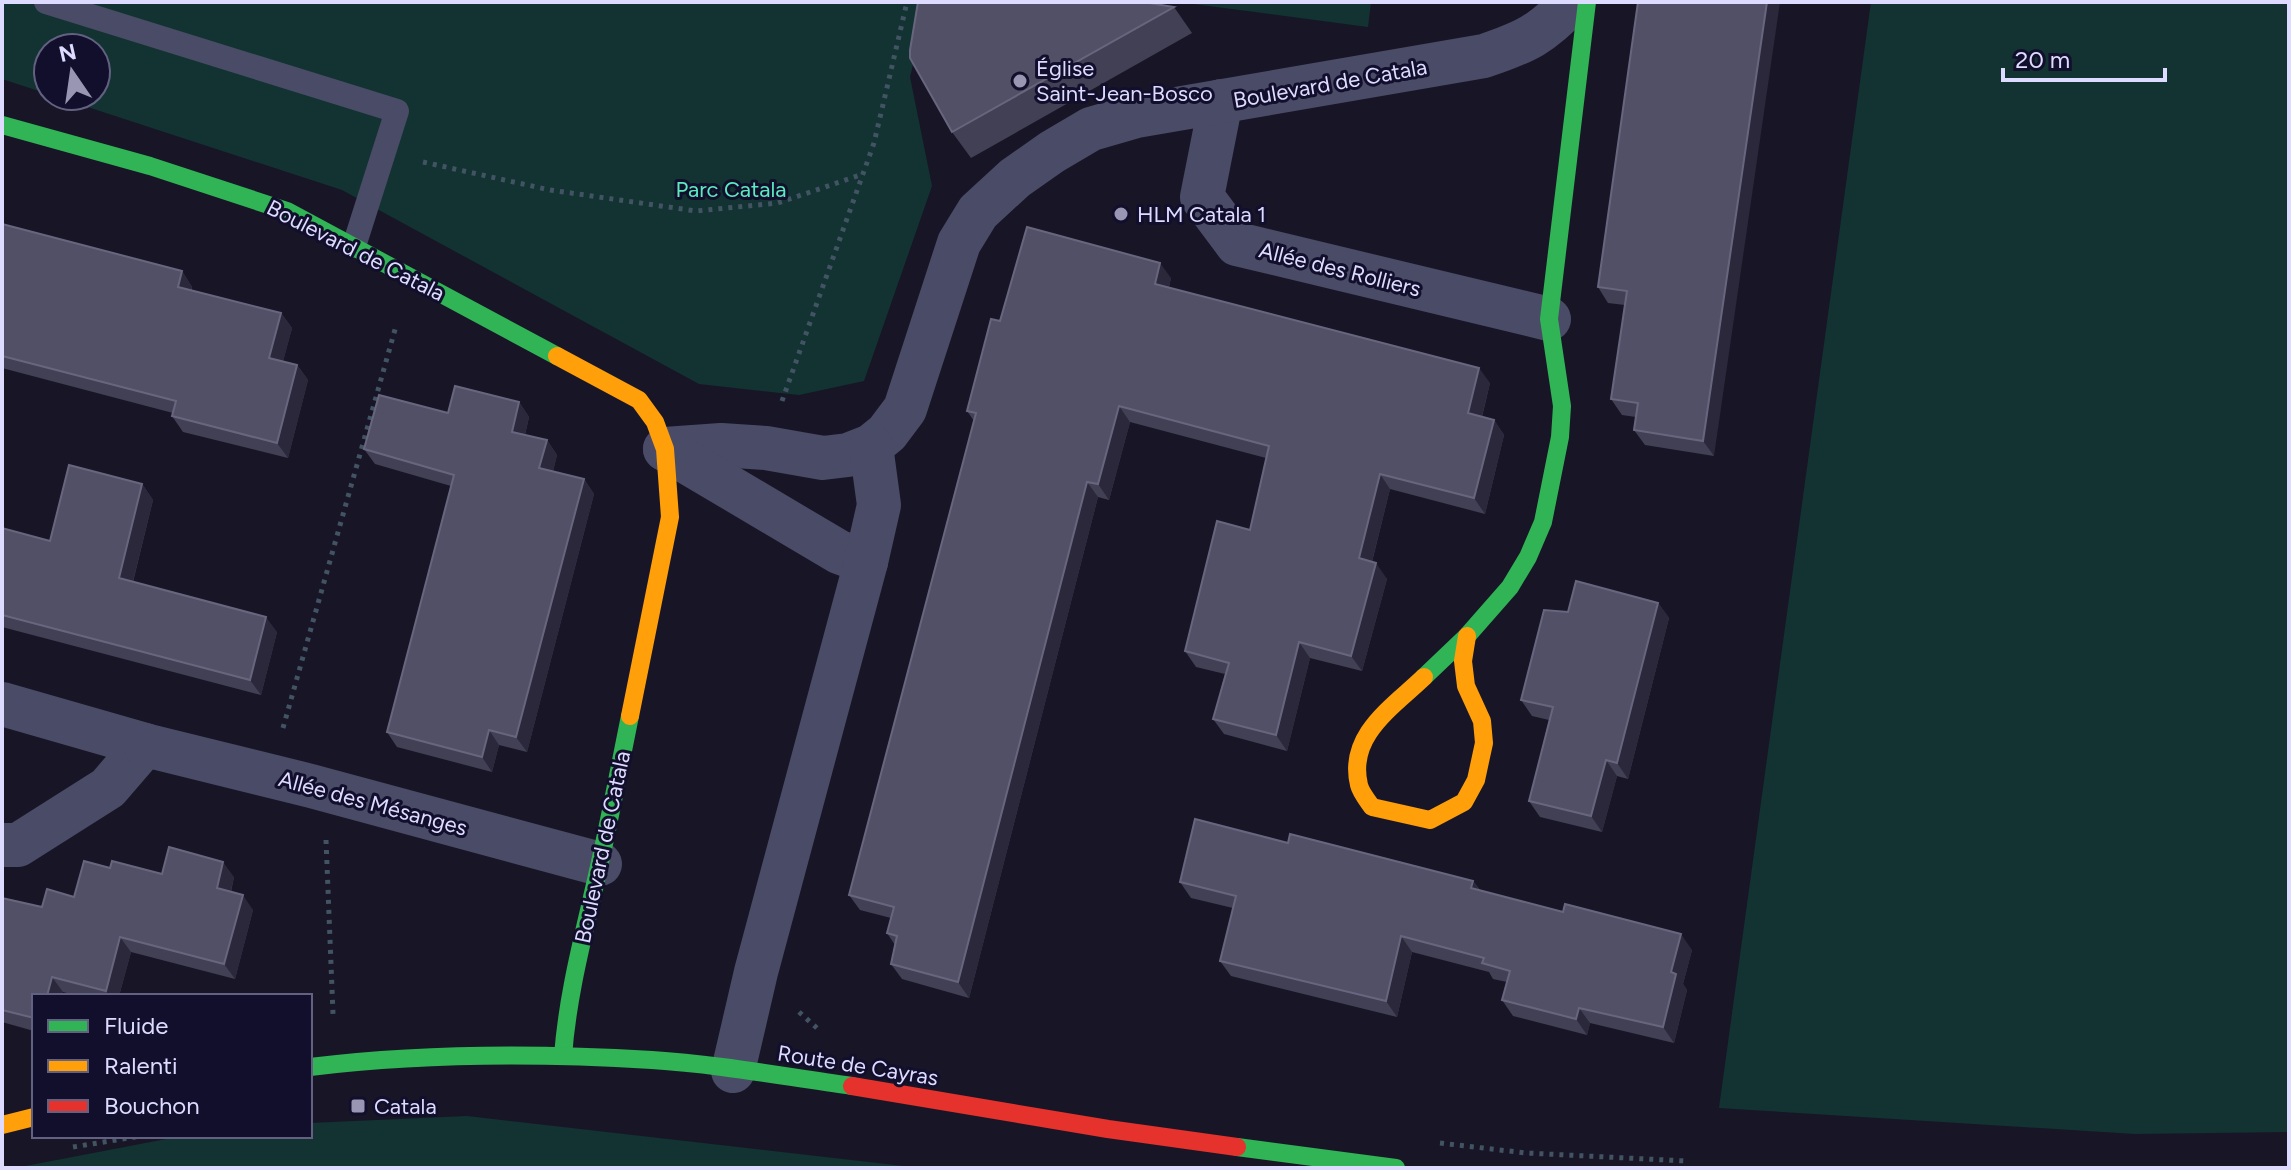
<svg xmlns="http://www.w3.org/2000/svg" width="2291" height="1170" font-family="Figtree,sans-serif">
<rect width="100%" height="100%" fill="#181626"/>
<!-- green -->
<g fill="#123332">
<polygon points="2,2 928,2 910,77 932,186 864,381 799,395 699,384 342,190 54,96 96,96 96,48 48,48 48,94 2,79"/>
<polygon points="1178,2 1371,2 1368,27"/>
<polygon points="1871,2 2289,2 2289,1132 2135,1134 1719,1108"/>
<polygon points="467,1116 921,1168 15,1168 182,1136 310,1136 310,1123"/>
</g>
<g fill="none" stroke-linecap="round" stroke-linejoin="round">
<!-- path -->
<g stroke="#425363" stroke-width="5" stroke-dasharray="4 6" stroke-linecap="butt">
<polyline points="423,162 550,190 696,211 778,203 863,174"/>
<polyline points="782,401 874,143 907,2"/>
<polyline points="283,728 396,326"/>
<polyline points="326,840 333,1014"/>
<polyline points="799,1012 818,1029"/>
<polyline points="1440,1143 1526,1153 1686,1161"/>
<polyline points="73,1147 141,1136"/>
</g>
<!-- lane -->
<polyline stroke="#4a4b67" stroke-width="24" points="46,2 397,111 354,246"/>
<!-- street -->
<g stroke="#4a4b67" stroke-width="44">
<polyline points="1221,101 1202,197 1237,244 1549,319"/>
<path d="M665,449l56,-4 45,3 57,10 25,-3 23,-9 16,-13 18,-24 54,-166 19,-31 37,-34 37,-26 39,-23 45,-13 348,-60c42,-14 58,-22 88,-54"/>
<polyline points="665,449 839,552 866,562"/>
<polyline points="2,704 145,745 108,788 18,845 2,845"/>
<polyline points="145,745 311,786 600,864"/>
<polyline points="733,1071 756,972 866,562 879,505 871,446"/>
</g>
<!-- fast -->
<g stroke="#30b455" stroke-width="18">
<polyline points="2,125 150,166 287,211 557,356"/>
<polyline points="1424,677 1467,636 1510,587 1528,557 1543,522 1560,437 1562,406 1549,319 1587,2"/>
<path d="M563,1056c5,-67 23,-129 37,-194 11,-49 20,-97 30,-146"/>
<path d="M310,1067c113,-14 228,-14 342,-7 66,4 134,17 200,26"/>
<polyline points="1237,1147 1396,1168"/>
</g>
<!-- slow -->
<g stroke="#ff9f0a" stroke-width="18">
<polyline points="557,356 639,400 655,422 665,449 670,517 630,716"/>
<path d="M1424,677c-31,30 -77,58 -65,108 2,8 9,16 13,22l58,13 34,-18 12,-22 8,-37 -2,-22 -16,-35 -3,-25 4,-25"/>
<polyline points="2,1125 34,1117"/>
</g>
<!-- jam -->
<polyline stroke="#e5322d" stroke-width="18" points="852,1086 1108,1129 1237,1147"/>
</g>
<!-- wall -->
<g fill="#424054">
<polygon points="1638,2 1714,456 1645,445 1634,430 1636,417 1622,415 1611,399 1625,305 1608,303 1598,287"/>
<polygon points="1174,7 1192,33 971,158 952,132"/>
<polygon points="2,224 182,271 192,287 192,290 281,313 292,328 283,361 297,365 308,380 288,458 183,432 172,416 173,413 2,368"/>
<polygon points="1171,278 1169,287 1490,383 1482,417 1494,420 1504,435 1485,514 1390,489 1372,562 1387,579 1362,671 1310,658 1287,751 1224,734 1213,719 1225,674 1196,667 1185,651 1250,530 1266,458 1130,422 1109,500 1098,497 969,998 902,979 891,964 895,945 887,933 891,918 860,910 849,895 974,421 967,411 1000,321"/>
<polygon points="519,402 529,417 525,435 547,440 557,455 553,471 584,479 594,494 527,752 499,745 492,772 397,747 387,732 451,486 375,464 364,449"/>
<polygon points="142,484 153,500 133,582 277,632 261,695 2,627 2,528 50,541"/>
<polygon points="1658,603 1669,618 1628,779 1617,776 1602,832 1540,817 1529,801 1549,720 1532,716 1521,700 1568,612"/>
<polygon points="1288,843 1473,881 1480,890 1692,950 1683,984 1687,990 1674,1043 1590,1023 1587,1035 1513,1016 1502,1000 1507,982 1493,979 1489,972 1412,952 1397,1017 1231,976 1220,961 1233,908 1191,898 1180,882"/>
<polygon points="110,868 162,874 234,877 231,892 253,910 235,979 131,952 119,996 78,996 63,992 62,996 34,996 34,1031 2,1022 2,898 42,907 74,897"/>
</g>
<!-- shaded-wall -->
<g fill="#2a283a">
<polygon points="1767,2 1780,2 1714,456 1703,441"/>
<polygon points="1160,263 1171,278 1166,299 1155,284"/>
<polygon points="182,271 192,287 188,302 178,287"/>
<polygon points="281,313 292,328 280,373 269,358"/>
<polygon points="297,365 308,380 288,458 277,443"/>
<polygon points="1479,368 1490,383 1479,428 1468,413"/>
<polygon points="519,402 529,417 522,447 512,432"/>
<polygon points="1119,406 1130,422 1109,500 1098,484"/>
<polygon points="1494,420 1504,435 1485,514 1474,498"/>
<polygon points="547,440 557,455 550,483 539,468"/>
<polygon points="1380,474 1390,489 1369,573 1359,558"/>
<polygon points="584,479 594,494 527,752 516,737"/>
<polygon points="1087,482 1098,497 969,998 958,982"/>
<polygon points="142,484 153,500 130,593 119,578"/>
<polygon points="1376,563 1387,579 1362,671 1351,656"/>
<polygon points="1658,603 1669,618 1628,779 1617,763"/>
<polygon points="266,617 277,632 261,695 250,680"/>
<polygon points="1299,642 1310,658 1287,751 1276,735"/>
<polygon points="489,730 499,745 492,772 482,757"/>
<polygon points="1606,760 1617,776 1602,832 1591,816"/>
<polygon points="223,862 234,877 228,903 217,888"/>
<polygon points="1473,881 1484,897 1471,888"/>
<polygon points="243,895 253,910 235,979 224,964"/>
<polygon points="1681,934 1692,950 1683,984 1687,990 1674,1043 1663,1027 1671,972"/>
<polygon points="1401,936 1412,952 1397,1017 1386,1001"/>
<polygon points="120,937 131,952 119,996 109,996 106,991"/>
<polygon points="52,977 63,992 62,996 47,996"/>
<polygon points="1579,1008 1590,1023 1587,1035 1576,1019"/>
</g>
<!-- building -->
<g fill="#525066" stroke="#68667e" stroke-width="2">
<polygon points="918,2 1143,2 1174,7 952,132 910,58 910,50"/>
<polygon points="1638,2 1767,2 1703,441 1634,430 1638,403 1611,399 1627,291 1598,287"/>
<polygon points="2,224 182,271 178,287 281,313 269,358 297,365 277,443 172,416 176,401 2,356"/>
<polygon points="1027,227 1160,263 1155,284 1479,368 1468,413 1494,420 1474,498 1380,474 1359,558 1376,563 1351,656 1299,642 1276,735 1213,719 1229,663 1185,651 1217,521 1250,530 1269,446 1119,406 1098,484 1087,482 958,982 891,964 897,936 887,933 894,907 849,895 976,413 967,411 991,319 1000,321"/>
<polygon points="455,386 519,402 512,432 547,440 539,468 584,479 516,737 489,730 482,757 387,732 454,475 364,449 379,395 448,413"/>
<polygon points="69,465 142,484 119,578 266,617 250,680 2,615 2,528 50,541"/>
<polygon points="1576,581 1658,603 1617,763 1606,760 1591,816 1529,801 1553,707 1521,700 1544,610 1568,612"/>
<polygon points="1195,819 1288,843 1290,834 1473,881 1471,888 1563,912 1565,904 1681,934 1671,972 1676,974 1663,1027 1579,1008 1576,1019 1502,1000 1510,971 1482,963 1484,958 1401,936 1386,1001 1220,961 1236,896 1180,882"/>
<polygon points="169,847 223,862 217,888 243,895 224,964 120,937 106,991 52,977 47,996 34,996 34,1018 2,1010 2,898 42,907 47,889 74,897 84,861 110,868 112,861 162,874"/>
</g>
<!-- markers -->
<g fill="#9896b3" stroke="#120f2d" stroke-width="3">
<circle cx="1020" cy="81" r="8"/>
<circle cx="1121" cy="214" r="8"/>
<rect x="350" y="1098" width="16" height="16" rx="4"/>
</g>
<g text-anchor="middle" stroke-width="6" stroke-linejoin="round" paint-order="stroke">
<!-- poi labels -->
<g font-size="22" fill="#dddbff" stroke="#120f2d" text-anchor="start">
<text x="1036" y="76">Église<tspan x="1036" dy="25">Saint-Jean-Bosco</tspan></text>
<text x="1137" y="222">HLM Catala 1</text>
<text x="374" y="1114">Catala</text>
</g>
<!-- street labels -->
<g font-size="22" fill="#dddbff" stroke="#120f2d">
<text transform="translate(1330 83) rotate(-10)" y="8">Boulevard de Catala</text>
<text transform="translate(356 250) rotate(27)" y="8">Boulevard de Catala</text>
<text transform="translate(1340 269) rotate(14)" y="8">Allée des Rolliers</text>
<text transform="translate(373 803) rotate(15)" y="8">Allée des Mésanges</text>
<text transform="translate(602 847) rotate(-78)" y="8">Boulevard de Catala</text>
<text transform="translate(858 1065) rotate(9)" y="8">Route de Cayras</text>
</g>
<!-- park labels -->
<g font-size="22" fill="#5bebbf" stroke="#120f2d">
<text x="731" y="197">Parc Catala</text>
</g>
</g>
<!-- border -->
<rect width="2291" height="1170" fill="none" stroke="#dddbff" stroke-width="8"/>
<!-- legend -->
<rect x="32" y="994" width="280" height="144" fill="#120f2d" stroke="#636181" stroke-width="2"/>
<rect x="48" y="1020" width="40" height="12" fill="#30b455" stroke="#636181" stroke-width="2"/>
<text x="104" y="1034" font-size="24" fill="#dddbff">Fluide</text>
<rect x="48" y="1060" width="40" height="12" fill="#ff9f0a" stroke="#636181" stroke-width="2"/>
<text x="104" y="1074" font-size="24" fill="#dddbff">Ralenti</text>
<rect x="48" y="1100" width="40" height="12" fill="#e5322d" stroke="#636181" stroke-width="2"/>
<text x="104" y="1114" font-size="24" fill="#dddbff">Bouchon</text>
<!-- north arrow -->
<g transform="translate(72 72) rotate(347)"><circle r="38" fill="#120f2d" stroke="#636181" stroke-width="2"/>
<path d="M0-6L14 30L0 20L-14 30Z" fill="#9896b3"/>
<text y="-12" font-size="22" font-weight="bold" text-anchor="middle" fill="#dddbff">N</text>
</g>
<!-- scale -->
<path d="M2003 68v12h162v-12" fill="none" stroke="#dddbff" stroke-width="4"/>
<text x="2015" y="68" font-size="24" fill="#dddbff" stroke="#120f2d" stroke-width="6" paint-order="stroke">20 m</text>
</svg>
